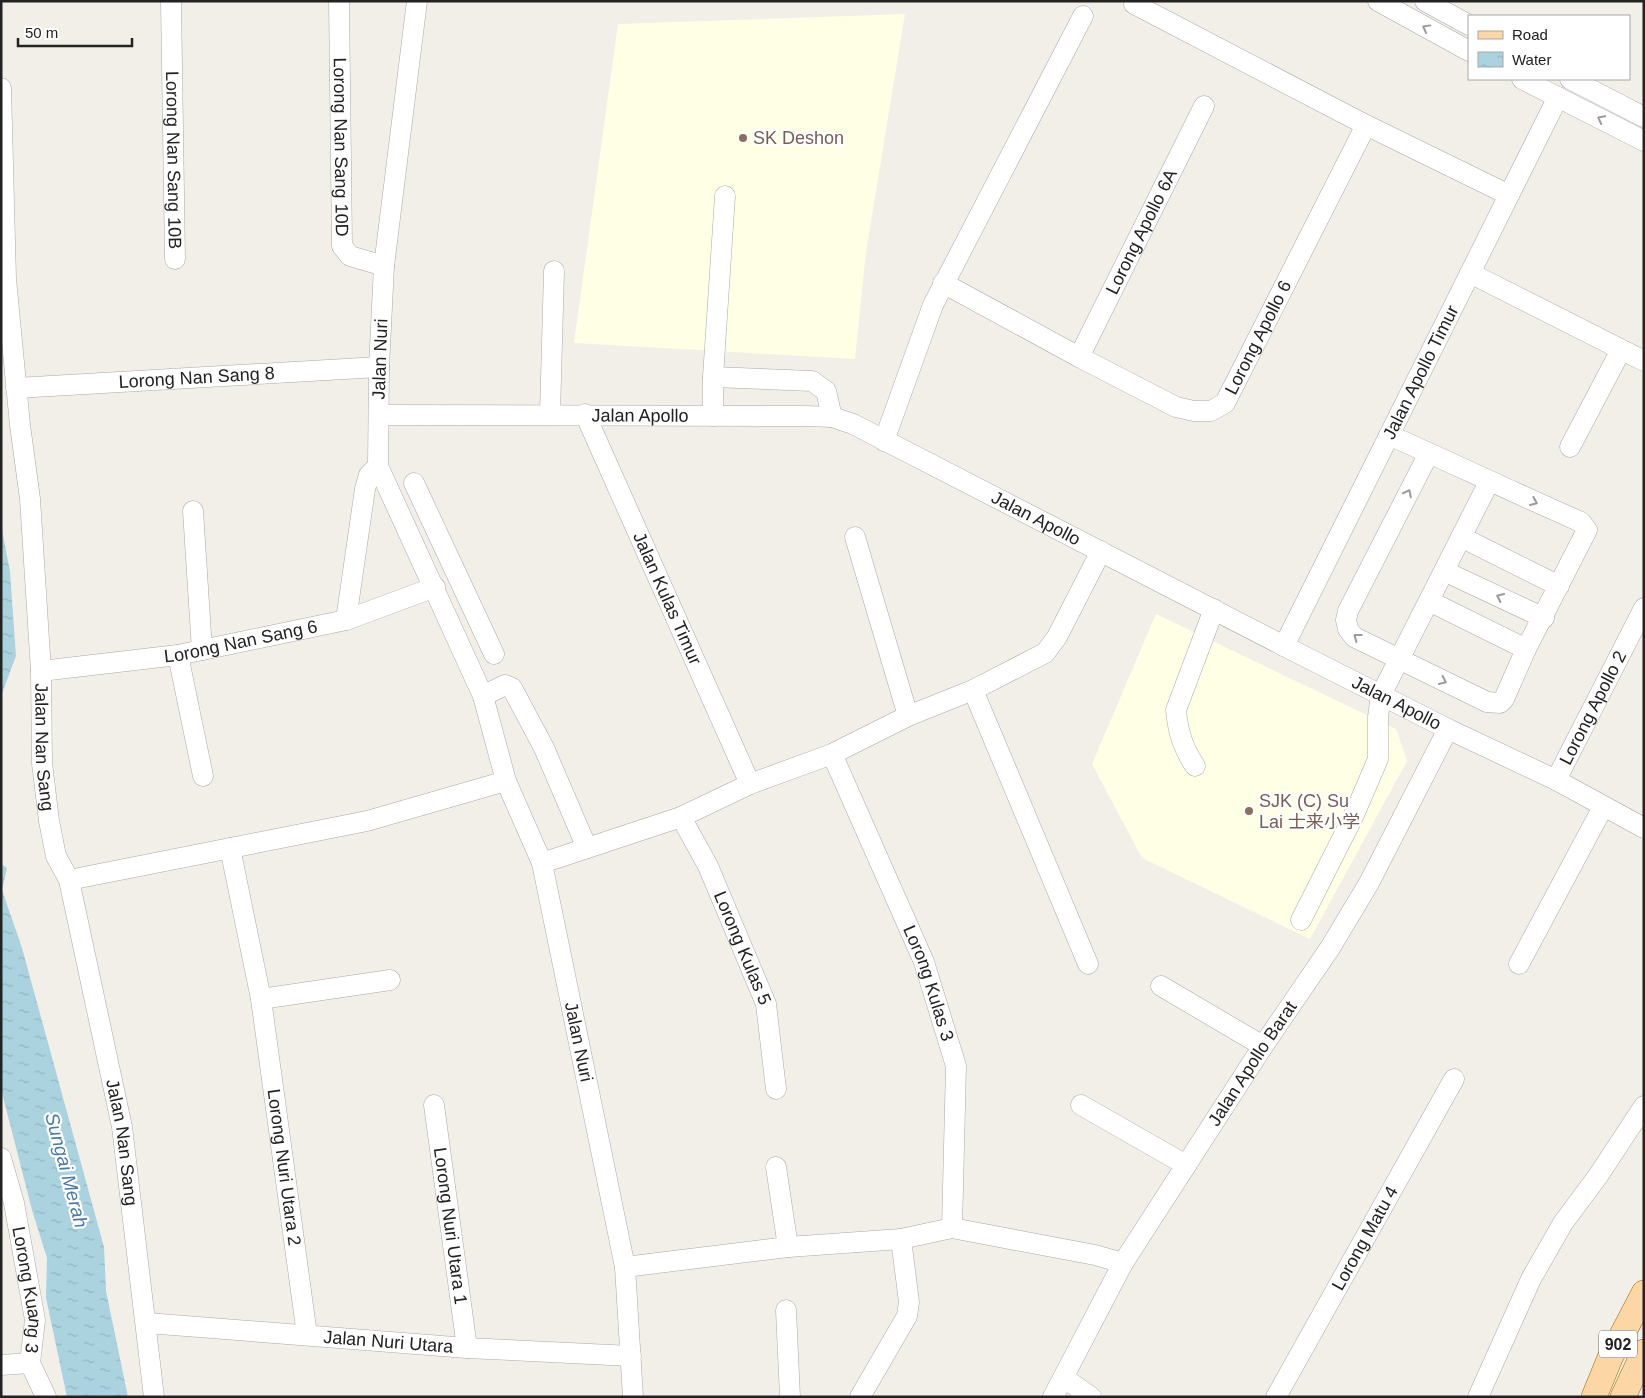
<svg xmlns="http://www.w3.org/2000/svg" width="1645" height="1398" font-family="Arial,'Noto Sans SC',sans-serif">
<defs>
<pattern id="water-ripples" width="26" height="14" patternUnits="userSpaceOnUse" patternTransform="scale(1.25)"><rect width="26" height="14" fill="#aad3df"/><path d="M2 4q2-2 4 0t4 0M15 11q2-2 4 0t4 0" fill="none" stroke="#92b5bf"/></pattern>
</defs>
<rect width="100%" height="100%" fill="#f2efe9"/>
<!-- education -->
<g fill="#ffffe5">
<polygon points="905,14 866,252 855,359 574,343 618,24"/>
<polygon points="1156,614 1396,729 1407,761 1310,939 1142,858 1092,764"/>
</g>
<!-- water -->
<g fill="url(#water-ripples)">
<polygon points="1,524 10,572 16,656 1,696"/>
<polygon points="1,864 7,868 2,890 22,948 104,1247 106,1291 128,1397 67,1397 46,1298 47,1258 32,1210 1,1089"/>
</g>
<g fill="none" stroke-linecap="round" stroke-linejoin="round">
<!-- minor casing -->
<g stroke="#a9a9a9" stroke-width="21">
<g id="minor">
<path id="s1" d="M171,1l4,258"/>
<path id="s2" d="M339,1l3,245 8,10 34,10"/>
<path id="s3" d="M417,1l-33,265 -5,101 -1,99 105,230 23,85 36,82 83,404 8,130"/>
<polyline points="1378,1 1469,51"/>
<polyline points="1425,1 1469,25"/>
<polyline points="1134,4 1366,125 1509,195"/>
<polyline points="1522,79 1644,141"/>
<polyline points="1570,79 1644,117"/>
<path id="s4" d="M1,88l5,191 14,146 10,74 11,172 1,92 7,58 7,35 13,24 53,247 32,270"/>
<polyline points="1470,273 1644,361"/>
<path id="s5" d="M943,283l136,74 97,50 18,4h17l14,-8 141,-278"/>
<path id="s6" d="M1079,357l125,-251"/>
<polyline points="713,377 812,381 826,391 832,417"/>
<path id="s7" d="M16,388l363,-21"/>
<polyline points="550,414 554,271"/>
<path id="s8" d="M585,414l165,370"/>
<path id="s9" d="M379,415l426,1 27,1 21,7 431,222 164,83 108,51 88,48"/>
<polyline points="713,416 713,377 725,196"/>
<path d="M1389,435c65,29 128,59 192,87l6,8 -61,119 -22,50 -4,4 -13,-1 -133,-65 -6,-8 -2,-9 2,-9 81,-158"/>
<polyline points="884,441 933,305 1083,16"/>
<polyline points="1570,447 1621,350"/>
<polyline points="414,483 494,654"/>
<polyline points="193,511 202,650"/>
<polyline points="855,537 908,716"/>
<polyline points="1461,537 1559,586"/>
<polyline points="1444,571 1544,618"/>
<polyline points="1429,601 1526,649"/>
<polyline points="346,620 365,489 369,475 378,466"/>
<path id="s10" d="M1284,646l274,-549"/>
<polyline points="178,655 203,776"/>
<path id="s11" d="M41,671l137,-16 168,-35 89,-33"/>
<polyline points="973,690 1088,964"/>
<polyline points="483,696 505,685 512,688 544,748 587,848"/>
<path id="s12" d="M832,754l92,208 32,104 -4,162"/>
<path d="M1195,766c-12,-18 -17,-34 -19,-56l38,-101"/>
<path id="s13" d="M1556,780l88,-172"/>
<path id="s14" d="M681,817l27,49 58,138 10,85"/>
<path id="s15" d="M230,848l31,151 46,336"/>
<polyline points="542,863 681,817 750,784 832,754 908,716 973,690 1045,653 1057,637 1101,551"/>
<polyline points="69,880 367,821 506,781"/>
<polyline points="1301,920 1353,817 1378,759 1378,717 1381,695 1489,482"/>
<polyline points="1519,964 1603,807"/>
<polyline points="1161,986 1263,1046"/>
<polyline points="261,999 390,980"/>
<path id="s16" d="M434,1105l33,243"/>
<polyline points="1081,1105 1186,1165"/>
<path id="s17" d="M1,1158l13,45 21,117 -5,43 16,34"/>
<polyline points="776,1167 788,1247"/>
<polyline points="625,1267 788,1247 901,1239 952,1228 1095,1255 1123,1263"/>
<polyline points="786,1310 790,1397"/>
<path id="s18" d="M147,1323l320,25 164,8"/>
<polyline points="1,1365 30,1363"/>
<polyline points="1064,1378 1091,1397"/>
<polyline points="860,1397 907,1316 909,1302 901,1239"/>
<path id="s19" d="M1053,1397l70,-134 140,-217 67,-98 39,-65 79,-154"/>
<path id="s20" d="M1276,1397l178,-318"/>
<polyline points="1478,1397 1531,1279 1563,1223 1598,1176 1644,1106"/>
</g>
</g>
<!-- major casing -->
<g stroke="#a06b00" stroke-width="26">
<g id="major">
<polyline points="1594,1397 1610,1358 1644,1293"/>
<polyline points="1623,1397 1644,1352"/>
</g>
</g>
<!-- minor -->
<use href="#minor" stroke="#fff" stroke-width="20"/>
<!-- major -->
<use href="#major" stroke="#fcd6a4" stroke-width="25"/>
</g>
<!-- one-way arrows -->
<defs><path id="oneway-chevron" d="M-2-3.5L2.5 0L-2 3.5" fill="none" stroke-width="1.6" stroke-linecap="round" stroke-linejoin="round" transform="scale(1.25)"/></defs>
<g stroke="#9c9c9c">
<use href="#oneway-chevron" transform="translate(1426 28) rotate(-151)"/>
<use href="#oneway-chevron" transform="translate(1601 119) rotate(-153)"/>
<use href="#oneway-chevron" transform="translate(1408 493) rotate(-63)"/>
<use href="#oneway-chevron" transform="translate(1534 502) rotate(23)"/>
<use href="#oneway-chevron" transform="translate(1500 597) rotate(-155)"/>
<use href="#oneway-chevron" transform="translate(1357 637) rotate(-143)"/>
<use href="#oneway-chevron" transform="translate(1443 681) rotate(25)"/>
</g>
<!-- markers -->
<g fill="#8d6e63" stroke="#fff" stroke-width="2">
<circle cx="743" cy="138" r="5"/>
<circle cx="1249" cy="811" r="5"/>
</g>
<g text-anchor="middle" stroke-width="4.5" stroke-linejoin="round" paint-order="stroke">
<!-- shield labels -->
<rect fill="#fff" stroke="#646464" stroke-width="1" x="1599" y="1330.5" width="38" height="27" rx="4"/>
<g font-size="16" font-weight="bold" fill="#222">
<text x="1618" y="1350">902</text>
</g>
<!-- education labels -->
<g font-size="18" fill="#785e54" stroke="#fff" text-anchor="start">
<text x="753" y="144">SK Deshon</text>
<text x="1259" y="807">SJK (C) Su<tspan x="1259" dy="21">Lai 士来小学</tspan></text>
</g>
<!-- street labels -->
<g font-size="18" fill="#222" stroke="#fff">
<text dy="6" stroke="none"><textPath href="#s2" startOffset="146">Lorong Nan Sang 10D</textPath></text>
<text dy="6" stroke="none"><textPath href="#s1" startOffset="159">Lorong Nan Sang 10B</textPath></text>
<text dy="6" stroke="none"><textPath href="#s6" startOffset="140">Lorong Apollo 6A</textPath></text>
<text dy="6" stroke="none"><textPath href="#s5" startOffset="389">Lorong Apollo 6</textPath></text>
<text transform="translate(380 359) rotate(-88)" y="6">Jalan Nuri</text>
<text dy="6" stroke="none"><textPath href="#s10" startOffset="306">Jalan Apollo Timur</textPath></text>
<text dy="6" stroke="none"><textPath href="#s7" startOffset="181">Lorong Nan Sang 8</textPath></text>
<text dy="6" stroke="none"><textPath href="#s9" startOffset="261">Jalan Apollo</textPath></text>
<text dy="6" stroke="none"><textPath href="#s9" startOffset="681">Jalan Apollo</textPath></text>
<text dy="6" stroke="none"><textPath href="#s8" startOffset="202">Jalan Kulas Timur</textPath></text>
<text dy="6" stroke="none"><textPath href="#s11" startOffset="202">Lorong Nan Sang 6</textPath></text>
<text dy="6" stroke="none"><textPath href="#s9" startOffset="1086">Jalan Apollo</textPath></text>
<text dy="6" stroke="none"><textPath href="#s13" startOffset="81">Lorong Apollo 2</textPath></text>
<text dy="6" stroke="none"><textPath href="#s4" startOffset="661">Jalan Nan Sang</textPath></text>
<text dy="6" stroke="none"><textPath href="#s14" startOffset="145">Lorong Kulas 5</textPath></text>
<text dy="6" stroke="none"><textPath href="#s12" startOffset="249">Lorong Kulas 3</textPath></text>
<text dy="6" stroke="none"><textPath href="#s3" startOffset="1080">Jalan Nuri</textPath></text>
<text dy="6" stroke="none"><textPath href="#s19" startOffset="389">Jalan Apollo Barat</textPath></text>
<text dy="6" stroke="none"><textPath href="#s4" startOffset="1066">Jalan Nan Sang</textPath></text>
<text dy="6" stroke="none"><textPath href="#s15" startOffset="324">Lorong Nuri Utara 2</textPath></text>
<text dy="6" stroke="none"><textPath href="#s16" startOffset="122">Lorong Nuri Utara 1</textPath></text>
<text dy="6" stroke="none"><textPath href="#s20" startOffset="182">Lorong Matu 4</textPath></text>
<text dy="6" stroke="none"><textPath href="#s17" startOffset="135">Lorong Kuang 3</textPath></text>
<text dy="6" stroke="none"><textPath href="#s18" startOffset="242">Jalan Nuri Utara</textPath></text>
</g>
<!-- water labels -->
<g font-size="19" font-style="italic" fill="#4a7aab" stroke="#fff">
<text transform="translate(67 1170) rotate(75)" y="7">Sungai Merah</text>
</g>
</g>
<!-- border -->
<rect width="1645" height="1398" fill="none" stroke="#222222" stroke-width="5"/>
<!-- legend -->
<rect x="1468" y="15" width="162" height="65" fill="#ffffff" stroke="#a7a7a7"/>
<rect x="1478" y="31" width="25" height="8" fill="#fcd6a4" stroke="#a7a7a7"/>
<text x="1512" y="40" font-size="15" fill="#222222">Road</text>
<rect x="1478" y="52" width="25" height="15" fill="url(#water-ripples)" stroke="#a7a7a7"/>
<text x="1512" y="65" font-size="15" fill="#222222">Water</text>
<!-- scale -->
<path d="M18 38v8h114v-8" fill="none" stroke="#222222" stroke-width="2.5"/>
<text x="25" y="38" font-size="15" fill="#222222" stroke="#ffffff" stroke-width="4" paint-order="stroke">50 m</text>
</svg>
